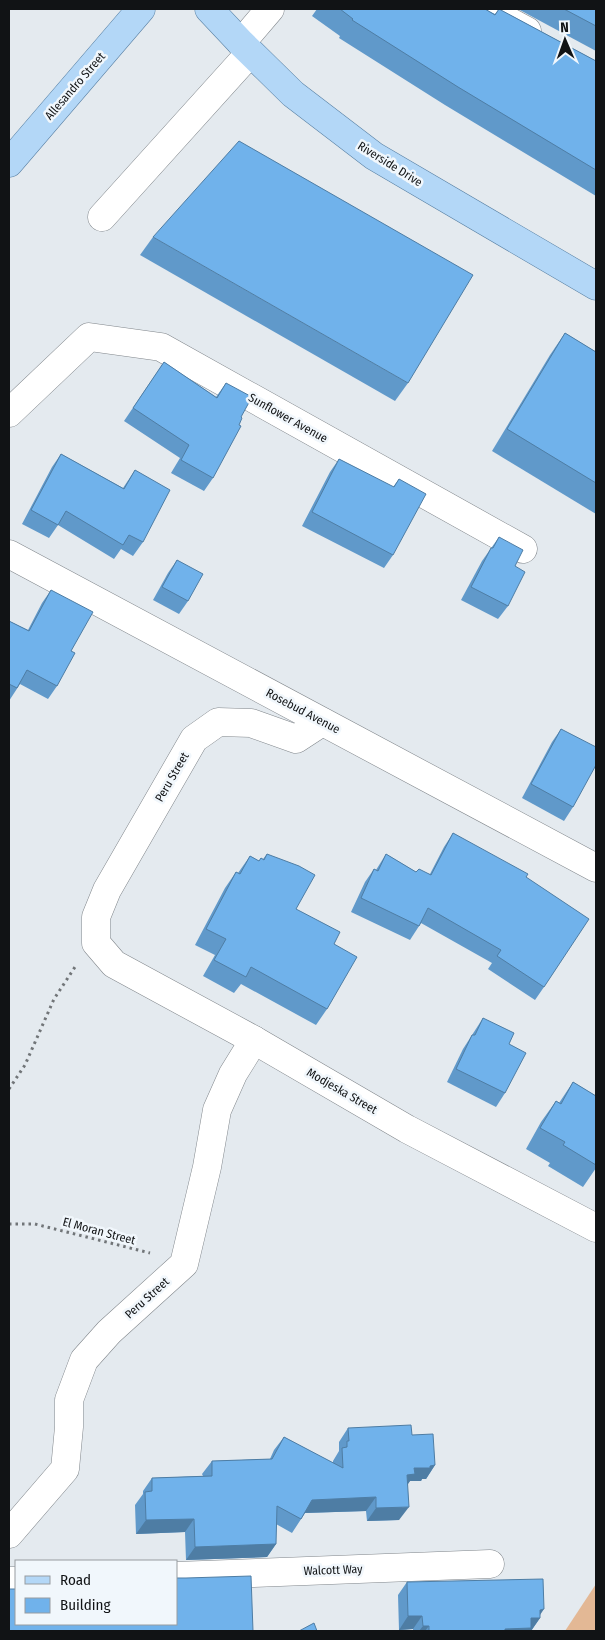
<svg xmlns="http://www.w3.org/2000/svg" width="605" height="1640" font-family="'Fira Sans Condensed',sans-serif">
<rect width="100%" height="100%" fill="#e4eaef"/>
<!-- green -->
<polygon fill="#e3b895" points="596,1584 596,1631 565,1631"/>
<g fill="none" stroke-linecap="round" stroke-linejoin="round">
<!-- minor casing -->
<g stroke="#80868b" stroke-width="29">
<g id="minor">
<polyline points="486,9 527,31"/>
<polyline points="241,43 270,9"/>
<polyline points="102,217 250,53"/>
<polyline points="9,413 89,337 161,347 523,549"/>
<polyline points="9,554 596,868"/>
<polyline points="322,722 296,739 251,723 218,722 194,739 107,890 96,917 96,943 114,964 254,1040 407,1129 596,1228"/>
<polyline points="9,1534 65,1469 69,1427 69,1400 84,1360 109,1332 184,1264 207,1167 217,1110 233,1074 254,1040"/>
<polyline points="176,1576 490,1564"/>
<polyline points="9,1581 16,1581"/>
</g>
</g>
<!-- major casing -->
<g stroke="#5981a4" stroke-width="29">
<g id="major">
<polyline points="209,9 241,43 293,94 374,156 596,286"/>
<polyline points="9,163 141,9"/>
</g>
</g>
<!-- path -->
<g stroke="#717578" stroke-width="3" stroke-dasharray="2.5 4" stroke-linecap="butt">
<polyline points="9,1089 25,1065 54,999 75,967"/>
<polyline points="9,1224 35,1224 150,1253"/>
</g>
<!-- minor -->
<use href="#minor" stroke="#fff" stroke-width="28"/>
<!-- major -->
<use href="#major" stroke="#b3d7f7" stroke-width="28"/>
</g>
<!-- wall -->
<g fill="#6099ca">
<polygon points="317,9 485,9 495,14 499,9 596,61 596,196 445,105 339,38 340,36 312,16"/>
<polygon points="518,9 596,9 596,51"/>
<polygon points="153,237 408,383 395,401 140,255"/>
<polygon points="565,333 596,352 596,514 492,451 550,355"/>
<polygon points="164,362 216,397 226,383 241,417 213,478 204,491 171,473 180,458 124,421"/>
<polygon points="61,454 123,488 135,470 143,542 133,556 121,549 114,559 58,525 49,538 22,524 52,467"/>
<polygon points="339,459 393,487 399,479 393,555 384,568 302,526 330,472"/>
<polygon points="499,537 515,566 508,606 498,619 461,600 482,561"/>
<polygon points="177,560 188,601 179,614 153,600 168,573"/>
<polygon points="51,590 71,651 57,686 48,699 20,684 9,701 9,621 28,630 42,603"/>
<polygon points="561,729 573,807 564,821 522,798 552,742"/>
<polygon points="453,833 526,877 544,987 535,1000 488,969 492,963 421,923 410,940 351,912 365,882 374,869 376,870 386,854 416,872 430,874 444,847"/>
<polygon points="267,854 296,909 334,944 327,1009 316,1025 241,984 234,993 203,976 215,955 195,945 225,888 236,872 238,873 250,856 259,861 261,858 263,859"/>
<polygon points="483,1018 509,1044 505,1093 496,1107 447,1082 463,1049"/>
<polygon points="573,1082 596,1096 596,1168 583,1187 548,1166 550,1163 526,1149 541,1122 556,1101 559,1103"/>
<polygon points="348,1428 412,1435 435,1465 426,1479 422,1479 421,1481 410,1481 408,1484 399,1520 367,1521 366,1511 305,1513 292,1533 276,1524 276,1544 267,1557 186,1560 185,1532 136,1534 135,1505 143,1494 143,1491 152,1478 203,1476 202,1474 212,1461 270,1459 274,1450 284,1437 333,1463 333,1461 339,1451 339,1442"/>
<polygon points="407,1582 540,1615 540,1618 531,1631 413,1631 413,1629 399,1630 398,1595"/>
</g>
<!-- shaded-wall -->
<g fill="#4e7da4">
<polygon points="435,1465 426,1479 422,1479 421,1481 410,1481 405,1488 407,1475 414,1468"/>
<polygon points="376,1497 366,1511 303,1513 312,1500"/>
<polygon points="409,1507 399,1520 367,1521 376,1508"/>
<polygon points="194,1519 185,1532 136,1534 146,1520"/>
<polygon points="276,1544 267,1557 186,1560 195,1547"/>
<polygon points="544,1609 538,1618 540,1618 531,1631 504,1631 505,1629 531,1618 540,1610"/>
<polygon points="408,1616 422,1616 413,1629 399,1630"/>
<polygon points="423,1626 429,1626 425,1631 419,1631"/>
</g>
<!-- building -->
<g fill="#70b2eb" stroke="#4e7da4">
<polygon points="340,9 485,9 495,15 499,9 596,61 596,170 458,87 352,20 353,19"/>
<polygon points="564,9 596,9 596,26"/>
<polygon points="239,141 473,275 408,383 153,237"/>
<polygon points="565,333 596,352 596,483 507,429"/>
<polygon points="164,362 217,398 226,383 252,397 241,417 242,418 239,425 241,426 213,478 181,460 189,445 133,408"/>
<polygon points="61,454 124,489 135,470 170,490 143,542 129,535 123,545 66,511 58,525 31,510"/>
<polygon points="339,459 394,487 399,479 426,494 393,555 312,512"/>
<polygon points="499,537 523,550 515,566 525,572 508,606 471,587 491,548 493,548"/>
<polygon points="177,560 203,574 188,601 162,587"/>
<polygon points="51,590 93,612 71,651 75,653 57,686 27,670 17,688 9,684 9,621 29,631"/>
<polygon points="561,729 596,747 596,765 573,807 531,784"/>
<polygon points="453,833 528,874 526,877 589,919 544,987 497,956 501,950 428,908 419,926 361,898 374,869 378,871 386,854 416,872 419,869 431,875"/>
<polygon points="267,854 299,866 315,875 296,909 340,932 334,944 357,957 327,1009 251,967 246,977 214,960 226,939 206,929 236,872 240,874 250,856 259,861 261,858 264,860"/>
<polygon points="483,1018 514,1033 509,1044 526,1053 505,1093 456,1069 472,1035 475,1035"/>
<polygon points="573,1082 596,1096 596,1165 563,1145 565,1142 540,1128 556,1101 561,1104"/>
<polygon points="411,1425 412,1435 433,1434 435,1465 430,1466 430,1468 414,1468 415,1474 407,1475 409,1507 376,1508 376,1497 312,1500 301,1519 277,1506 276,1544 195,1547 194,1519 146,1520 145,1492 152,1491 152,1478 212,1476 212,1461 272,1459 284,1437 343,1468 342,1448 347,1447 347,1441 349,1441 348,1428"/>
<polygon points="251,1576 253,1631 9,1631 9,1589 16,1589 16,1624 176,1624 176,1578 186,1578"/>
<polygon points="543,1579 544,1609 540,1610 540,1618 531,1618 531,1628 505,1629 505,1631 429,1631 429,1626 423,1626 422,1616 408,1616 407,1582"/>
<polygon points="314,1623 317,1631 299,1631"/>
</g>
<g text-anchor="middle" stroke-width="5" stroke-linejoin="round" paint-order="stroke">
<!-- street labels -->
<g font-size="12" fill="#111315" stroke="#f1f7fc">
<text transform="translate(75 86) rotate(-49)" y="4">Allesandro Street</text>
<text transform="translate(390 164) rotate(32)" y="4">Riverside Drive</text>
<text transform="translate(288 418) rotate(29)" y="4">Sunflower Avenue</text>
<text transform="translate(303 711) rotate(28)" y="4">Rosebud Avenue</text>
<text transform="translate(172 777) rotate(-60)" y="4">Peru Street</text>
<text transform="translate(342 1091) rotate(30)" y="4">Modjeska Street</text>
<text transform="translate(99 1231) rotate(15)" y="4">El Moran Street</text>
<text transform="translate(147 1298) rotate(-42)" y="4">Peru Street</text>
<text transform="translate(333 1570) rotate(-2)" y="4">Walcott Way</text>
</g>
</g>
<!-- border -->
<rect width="605" height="1640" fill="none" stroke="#111315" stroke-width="20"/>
<!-- legend -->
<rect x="15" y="1560" width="162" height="65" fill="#f1f7fc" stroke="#979ca0"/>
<rect x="25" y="1576" width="25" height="8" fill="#b3d7f7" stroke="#979ca0"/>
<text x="60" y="1585" font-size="15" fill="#111315">Road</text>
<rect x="25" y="1598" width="25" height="15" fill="#70b2eb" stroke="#979ca0"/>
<text x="60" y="1610" font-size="15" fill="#111315">Building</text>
<!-- north arrow -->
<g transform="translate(565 40) rotate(358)" stroke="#f1f7fc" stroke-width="4" paint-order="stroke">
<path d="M0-4L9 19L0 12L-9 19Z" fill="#111315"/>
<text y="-8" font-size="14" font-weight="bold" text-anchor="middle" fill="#111315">N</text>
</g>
</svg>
